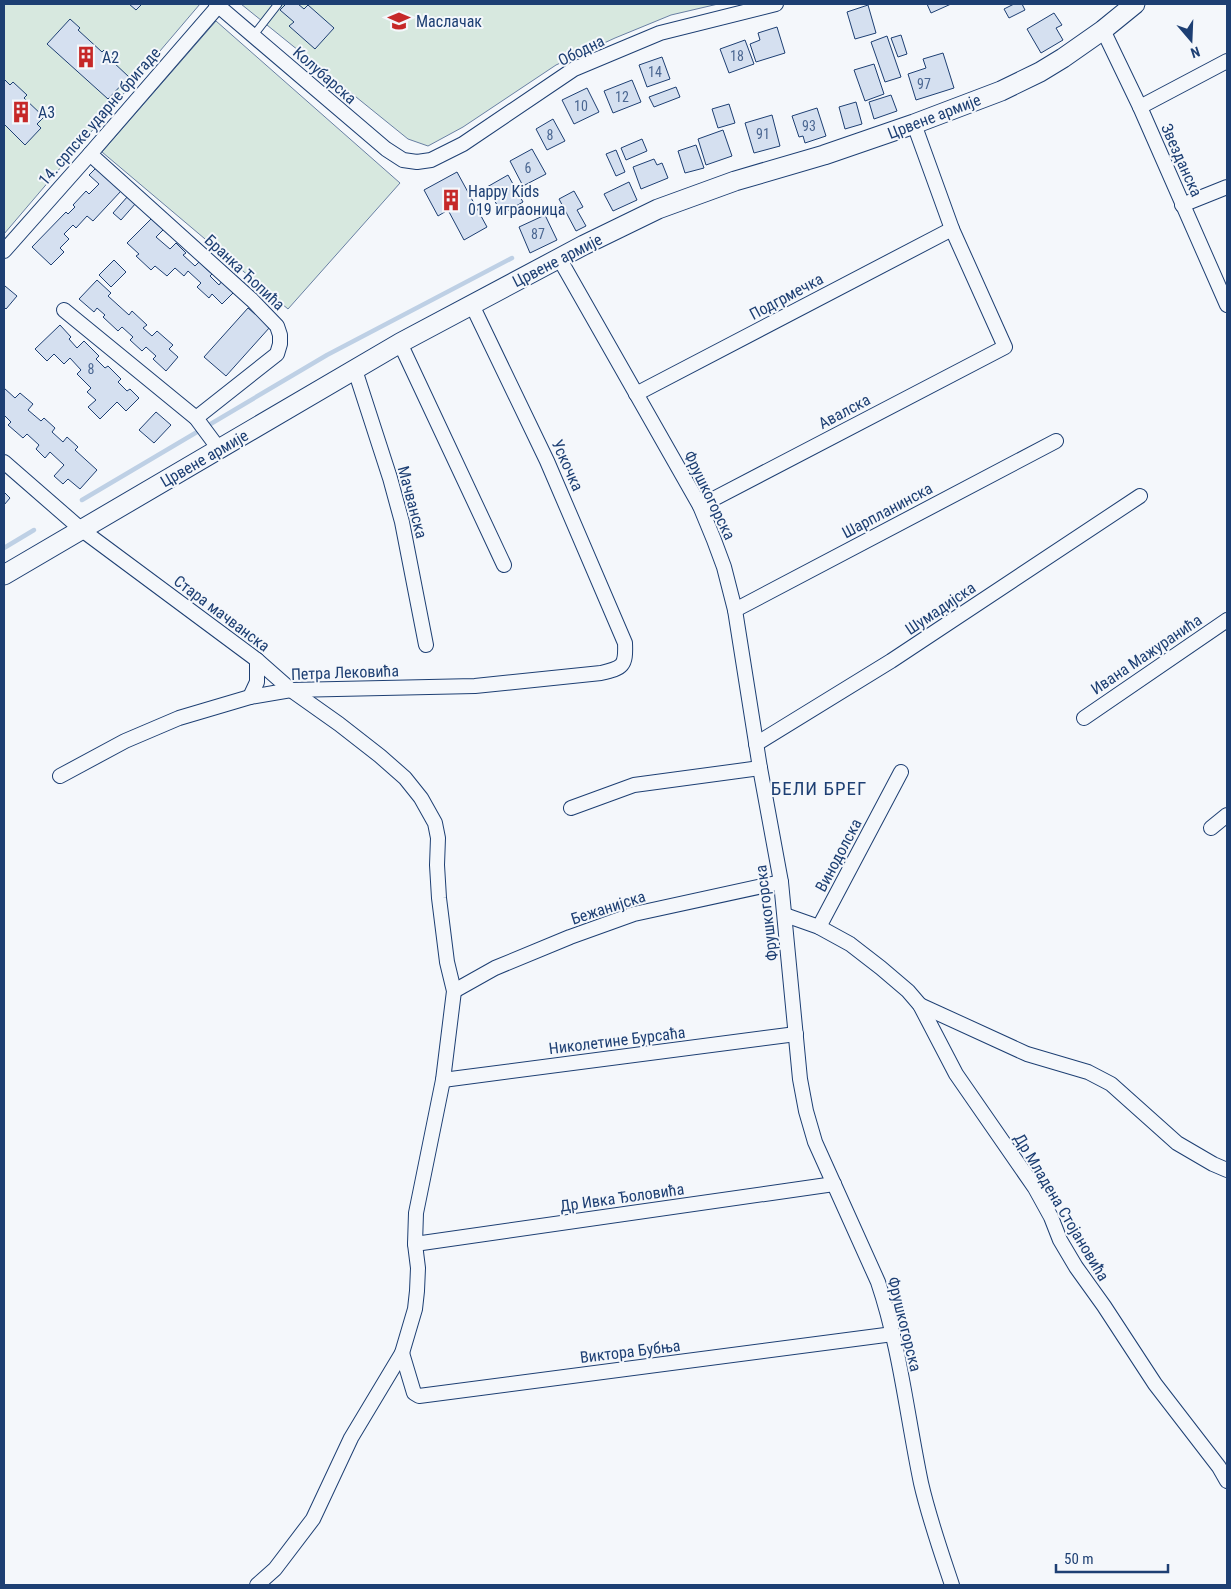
<svg xmlns="http://www.w3.org/2000/svg" width="1231" height="1589" font-family="'Roboto Condensed',sans-serif">
<rect width="100%" height="100%" fill="#f4f7fb"/>
<!-- green -->
<g fill="#d7e8df" stroke="#687fa3">
<polygon points="4,4 200,4 4,234"/>
<polygon points="241,4 718,4 671,15 615,38 556,65 463,127 428,146 408,139"/>
<polygon points="216,21 400,183 288,309 102,152"/>
</g>
<g fill="none" stroke-linecap="round" stroke-linejoin="round">
<!-- stream -->
<g stroke="#bed0e5" stroke-width="4.5">
<polyline points="82,500 327,355 512,258"/>
<polyline points="4,548 34,530"/>
</g>
</g>
<!-- building -->
<g fill="#d5e0f0" stroke="#1d3f73">
<polygon points="129,4 142,4 136,10"/>
<polygon points="286,4 298,4 304,9 308,5 334,28 315,49 289,26 294,22 280,10"/>
<polygon points="927,4 951,4 931,13"/>
<polygon points="1014,4 1022,4 1025,10 1009,18 1004,9"/>
<polygon points="868,5 876,33 855,39 847,12"/>
<polygon points="1054,13 1062,25 1056,28 1063,40 1041,53 1027,29"/>
<polygon points="70,19 80,28 78,30 102,52 104,50 109,55 114,59 112,61 129,77 108,99 47,44"/>
<polygon points="777,27 785,53 756,62 750,44 760,40 758,33"/>
<polygon points="901,35 907,54 898,57 891,38"/>
<polygon points="887,36 901,77 885,82 871,42"/>
<polygon points="745,40 754,64 729,73 720,49"/>
<polygon points="943,53 954,88 916,100 908,74 926,68 923,59"/>
<polygon points="662,57 670,79 647,87 639,65"/>
<polygon points="874,64 884,94 865,101 854,70"/>
<polygon points="4,79 10,85 13,82 27,95 24,98 44,117 37,124 41,128 25,145 4,124"/>
<polygon points="632,80 641,102 613,113 604,91"/>
<polygon points="676,87 680,97 654,107 649,97"/>
<polygon points="587,88 599,112 574,124 562,100"/>
<polygon points="891,95 897,111 874,119 869,102"/>
<polygon points="856,102 862,124 845,129 839,107"/>
<polygon points="729,104 735,123 718,128 712,109"/>
<polygon points="817,108 826,136 805,143 803,136 799,137 792,116"/>
<polygon points="772,115 780,146 754,153 745,123"/>
<polygon points="553,119 565,141 547,150 536,129"/>
<polygon points="723,130 732,156 706,165 698,139"/>
<polygon points="642,139 647,151 626,160 621,148"/>
<polygon points="696,145 704,168 685,173 678,151"/>
<polygon points="532,149 546,174 523,186 510,161"/>
<polygon points="616,150 625,172 616,176 606,154"/>
<polygon points="654,159 657,165 662,163 668,178 641,189 633,167"/>
<polygon points="96,168 121,191 93,221 87,216 76,228 73,225 64,234 69,239 60,248 64,252 51,265 32,247 66,212 68,214 75,207 73,205 86,191 89,194 99,184 89,175"/>
<polygon points="457,172 487,227 464,240 448,210 438,216 424,190"/>
<polygon points="508,175 523,202 502,214 487,187"/>
<polygon points="629,182 637,200 613,211 604,194"/>
<polygon points="574,191 583,207 577,210 586,226 576,231 559,199"/>
<polygon points="128,196 136,203 121,220 113,213"/>
<polygon points="545,215 557,240 530,253 519,227"/>
<polygon points="152,218 164,229 156,237 170,249 176,243 186,253 183,255 195,266 199,262 212,274 210,276 219,285 222,281 234,292 222,304 212,294 209,298 197,287 201,283 188,271 184,276 175,268 167,276 155,266 151,270 136,256 139,254 127,243"/>
<polygon points="114,260 126,272 111,287 99,275"/>
<polygon points="97,280 111,293 108,296 129,315 132,311 147,325 143,328 152,336 157,331 173,345 169,349 178,357 166,371 153,359 156,356 146,347 142,351 130,340 133,337 122,327 118,331 103,317 105,315 97,308 94,312 79,299"/>
<polygon points="5,286 17,296 6,309 4,307 4,288"/>
<polygon points="248,308 270,327 226,376 204,357"/>
<polygon points="60,325 71,337 69,339 77,348 84,341 99,356 96,359 105,368 108,366 121,379 118,382 127,391 130,389 139,398 126,411 117,402 100,419 88,407 96,400 87,392 91,388 77,374 81,370 70,358 64,364 54,354 47,361 35,349"/>
<polygon points="4,388 15,398 20,393 33,404 28,410 41,421 44,418 55,428 52,432 63,442 67,437 78,447 75,450 97,470 80,489 68,479 63,484 54,476 64,465 50,452 45,458 36,449 39,445 27,434 23,438 8,425 11,422 4,415"/>
<polygon points="156,412 171,425 154,443 139,430"/>
<polygon points="4,492 10,498 4,505"/>
</g>
<g fill="none" stroke-linecap="round" stroke-linejoin="round">
<!-- lane casing -->
<g stroke="#1d3f73" stroke-width="9">
<polyline id="lane" points="253,36 278,4"/>
</g>
<!-- street casing -->
<g stroke="#1d3f73" stroke-width="16">
<g id="street">
<polyline points="216,4 386,149 403,160 417,162 431,160 463,144 574,69 660,33 776,4"/>
<polyline points="1103,30 1140,107 1227,305"/>
<polyline points="1140,107 1227,61"/>
<polyline points="90,154 252,300 277,326 280,335 280,344 277,354 196,418"/>
<polyline points="1182,205 1227,187"/>
<polyline points="4,251 90,154 220,4"/>
<path d="M559,258l141,248 14,34 10,27 11,43 25,158 21,114 19,197 6,32 9,31 63,140c22,65 29,134 43,201 8,35 20,69 31,102"/>
<polyline points="64,310 196,418 219,449"/>
<polyline points="400,343 504,565"/>
<polyline points="355,370 390,478 402,522 426,645"/>
<polyline points="636,394 952,229"/>
<polyline points="4,462 82,530 257,660 291,690 339,724 380,756 405,778 421,798 435,823 438,838 437,865 439,898 447,962 454,991 443,1080 416,1213 415,1244 418,1268 417,1291 415,1309 402,1353 351,1438 313,1519 275,1569 257,1585"/>
<polyline points="700,506 1005,347 952,229 914,124"/>
<polyline points="735,610 1056,441"/>
<polyline points="250,697 257,682 257,660"/>
<polyline points="1084,718 1227,620"/>
<polyline points="756,744 891,661 1140,496"/>
<path d="M60,776l65,-35 54,-23 71,-21 41,-7 184,-4 126,-13c22,-5 25,-7 24,-30l-78,-182 -75,-156"/>
<polyline points="571,808 634,785 760,768"/>
<polyline points="1211,828 1227,815"/>
<polyline points="785,915 819,927 850,944 881,968 908,991 920,1005 956,1074 1035,1188 1051,1217 1060,1240 1076,1267 1104,1306 1155,1384 1219,1467 1227,1481"/>
<polyline points="819,927 901,772"/>
<polyline points="454,991 495,968 570,937 634,914 781,882"/>
<polyline points="920,1005 1027,1054 1088,1072 1111,1084 1177,1143 1213,1164 1227,1170"/>
<polyline points="443,1080 796,1034"/>
<polyline points="415,1244 834,1184"/>
<polyline points="402,1353 414,1393 419,1396 893,1334"/>
</g>
</g>
<!-- secondary casing -->
<g stroke="#1d3f73" stroke-width="21">
<polyline id="secondary" points="4,575 400,343 584,245 658,209 735,181 824,155 914,124 1001,91 1040,72 1063,58 1103,30 1135,4"/>
</g>
<!-- lane -->
<use href="#lane" stroke="#f4f7fb" stroke-width="7"/>
<!-- street -->
<use href="#street" stroke="#f4f7fb" stroke-width="14"/>
<!-- secondary -->
<use href="#secondary" stroke="#f4f7fb" stroke-width="19"/>
</g>
<!-- icons -->
<defs>
<g id="school-bare" transform="scale(1.725)"><path d="M0-5L7-2L0 1L-7-2ZM-4 1L0 2.5L4 1V4Q0 6-4 4Z" fill="#c62828" stroke="#f4f7fb" stroke-width="2.5" paint-order="stroke"/></g>
<g id="building-bare" transform="scale(1.725)"><path d="M-4-6H4V6H1V3H-1V6H-4ZM-2.5-4.3h1.7v1.8h-1.7ZM.8-4.3h1.7v1.8H.8ZM-2.5-1h1.7V.8h-1.7ZM.8-1h1.7V.8H.8Z" fill="#c62828" stroke="#f4f7fb" stroke-width="2.5" paint-order="stroke"/></g>
</defs>
<g fill-rule="evenodd">
<use href="#school-bare" x="399" y="21"/>
<use href="#building-bare" x="86" y="57"/>
<use href="#building-bare" x="21" y="112"/>
<use href="#building-bare" x="451" y="200"/>
</g>
<g text-anchor="middle" stroke-width="4" stroke-linejoin="round" paint-order="stroke">
<!-- number labels -->
<g font-size="14" fill="#4b6792">
<text x="737" y="61">18</text>
<text x="655" y="77">14</text>
<text x="924" y="89">97</text>
<text x="622" y="102">12</text>
<text x="581" y="111">10</text>
<text x="809" y="131">93</text>
<text x="763" y="139">91</text>
<text x="550" y="140">8</text>
<text x="528" y="173">6</text>
<text x="538" y="239">87</text>
<text x="91" y="374">8</text>
</g>
<!-- poi labels -->
<g font-size="16" fill="#1d3f73" stroke="#f4f7fb" text-anchor="start">
<text x="416" y="27">Маслачак</text>
<text x="102" y="63">A2</text>
<text x="38" y="118">A3</text>
<text x="468" y="197">Happy Kids<tspan x="468" dy="18">019 играоница</tspan></text>
</g>
<!-- street labels -->
<g font-size="16" fill="#1d3f73" stroke="#f4f7fb">
<text transform="translate(581 50) rotate(-26)" y="6">Ободна</text>
<text transform="translate(325 75) rotate(41)" y="6">Колубарска</text>
<text transform="translate(99 116) rotate(-49)" y="6">14. српске ударне бригаде</text>
<text transform="translate(934 116) rotate(-21)" y="6">Црвене армије</text>
<text transform="translate(1182 160) rotate(66)" y="6">Звезданска</text>
<text transform="translate(557 260) rotate(-27)" y="6">Црвене армије</text>
<text transform="translate(245 272) rotate(43)" y="6">Бранка Ћопића</text>
<text transform="translate(786 296) rotate(-28)" y="6">Подгрмечка</text>
<text transform="translate(844 411) rotate(-28)" y="6">Авалска</text>
<text transform="translate(204 458) rotate(-30)" y="6">Црвене армије</text>
<text transform="translate(568 465) rotate(66)" y="6">Ускочка</text>
<text transform="translate(710 495) rotate(64)" y="6">Фрушкогорска</text>
<text transform="translate(413 502) rotate(75)" y="6">Мачванска</text>
<text transform="translate(887 510) rotate(-28)" y="6">Шарпланинска</text>
<text transform="translate(940 608) rotate(-34)" y="6">Шумадијска</text>
<text transform="translate(222 613) rotate(37)" y="6">Стара мачванска</text>
<text transform="translate(1146 654) rotate(-34)" y="6">Ивана Мажуранића</text>
<text transform="translate(345 672) rotate(-2)" y="6">Петра Лековића</text>
<text transform="translate(838 855) rotate(-62)" y="6">Винодолска</text>
<text transform="translate(608 907) rotate(-18)" y="6">Бежанијска</text>
<text transform="translate(766 913) rotate(-97)" y="6">Фрушкогорска</text>
<text transform="translate(617 1040) rotate(-7)" y="6">Николетине Бурсаћа</text>
<text transform="translate(622 1197) rotate(-8)" y="6">Др Ивка Ђоловића</text>
<text transform="translate(1062 1207) rotate(59)" y="6">Др Младена Стојановића</text>
<text transform="translate(905 1324) rotate(76)" y="6">Фрушкогорска</text>
<text transform="translate(630 1351) rotate(-7)" y="6">Виктора Бубња</text>
</g>
<!-- quarter labels -->
<g font-size="19" letter-spacing="1" fill="#1d3f73" stroke="#f4f7fb">
<text x="819" y="795">БЕЛИ БРЕГ</text>
</g>
</g>
<!-- border -->
<rect width="1231" height="1589" fill="none" stroke="#1d3f73" stroke-width="10"/>
<!-- north arrow -->
<g transform="translate(1191 40) rotate(161)" stroke="#f4f7fb" stroke-width="4" paint-order="stroke">
<path d="M0-4L9 19L0 12L-9 19Z" fill="#1d3f73"/>
<text y="-8" font-size="14" font-weight="bold" text-anchor="middle" fill="#1d3f73">N</text>
</g>
<!-- scale -->
<path d="M1056 1564v8h112v-8" fill="none" stroke="#1d3f73" stroke-width="2.5"/>
<text x="1064" y="1564" font-size="15" fill="#1d3f73" stroke="#f4f7fb" stroke-width="4" paint-order="stroke">50 m</text>
</svg>
